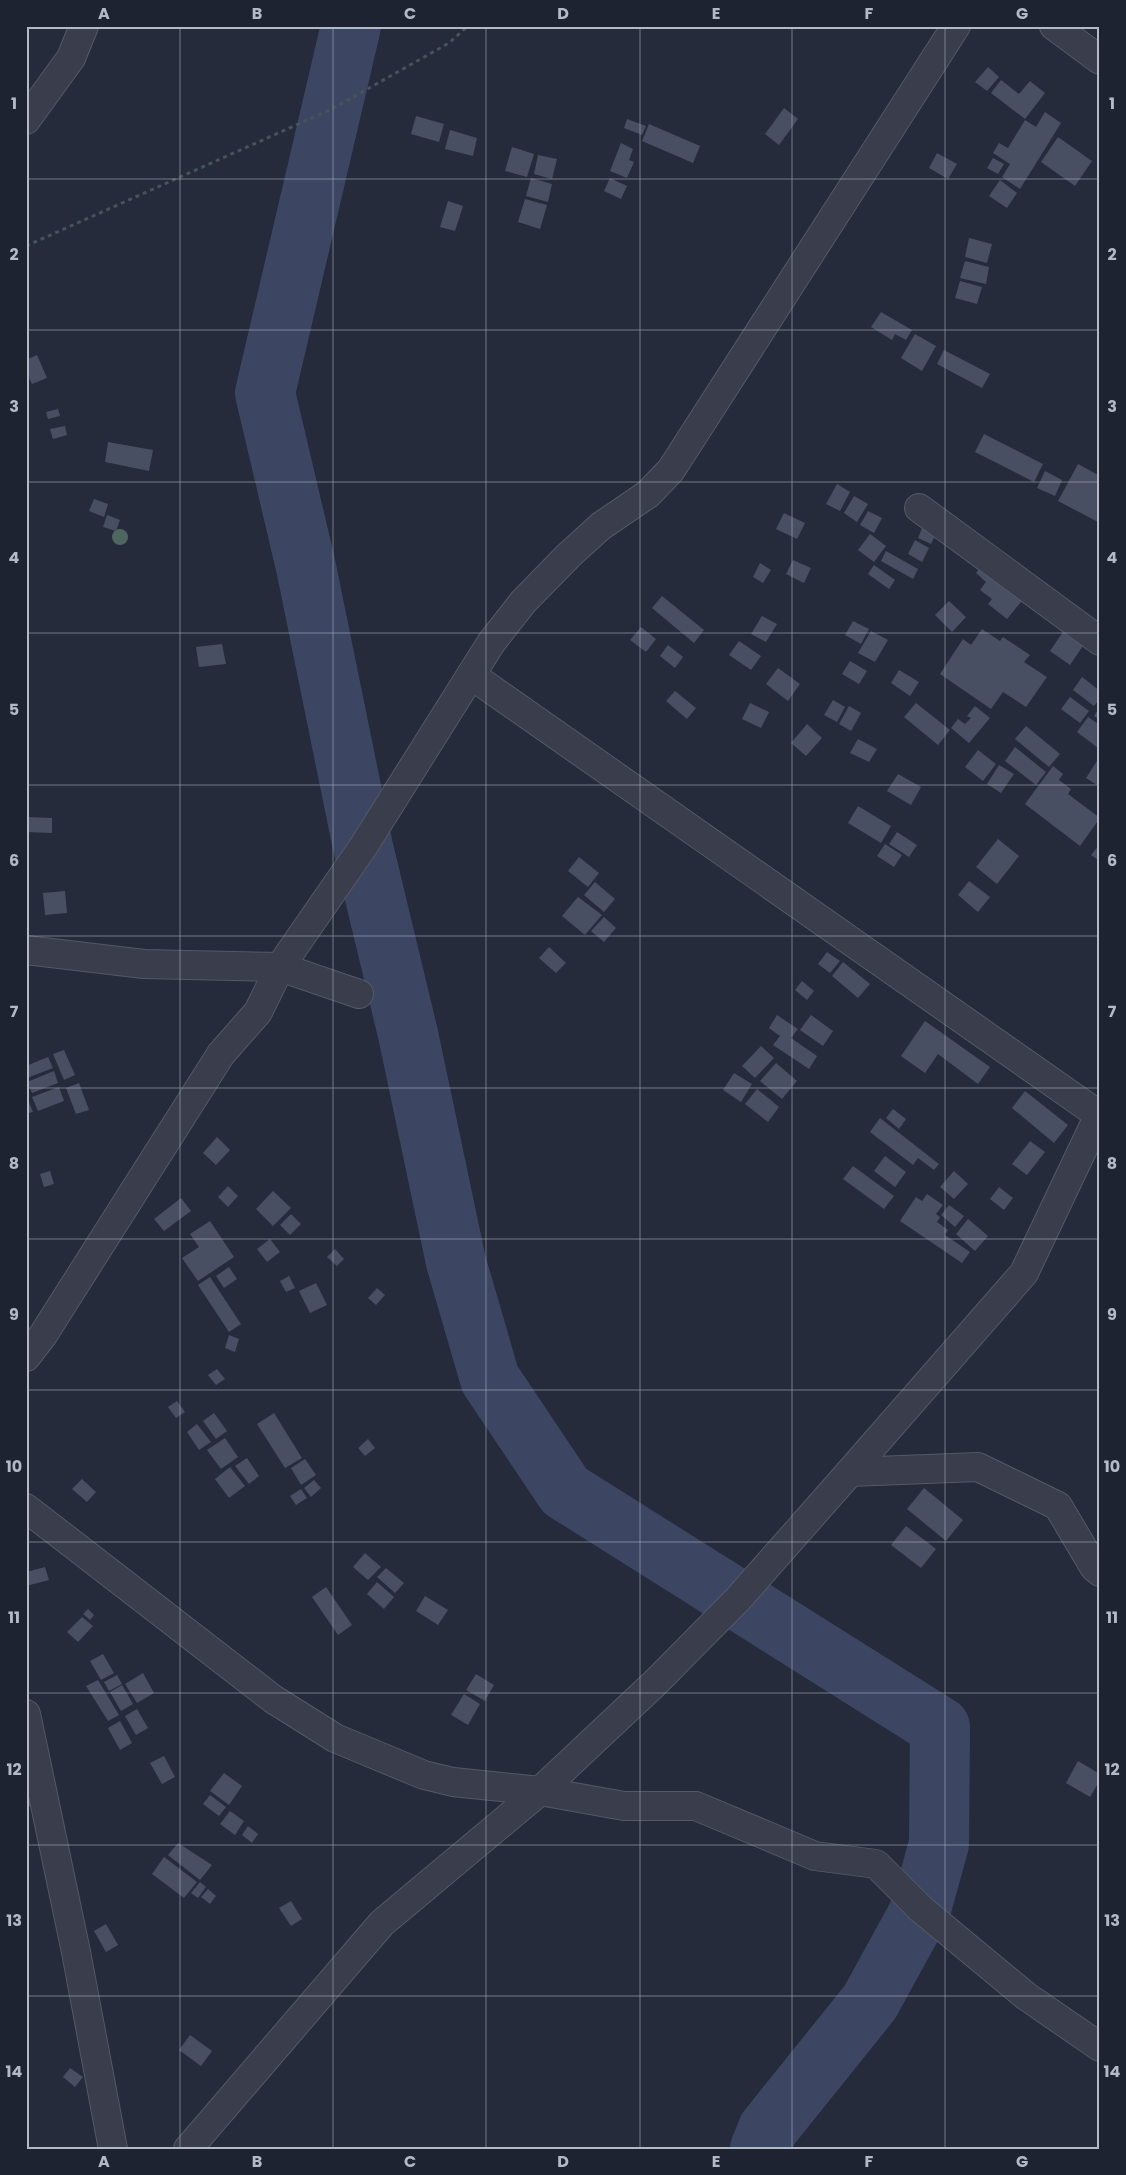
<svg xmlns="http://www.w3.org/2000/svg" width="1126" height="2175" font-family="Poppins,sans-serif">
<rect width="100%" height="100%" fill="#252b3b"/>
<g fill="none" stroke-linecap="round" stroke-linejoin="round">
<!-- river -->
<polyline stroke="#3c4663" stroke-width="60" points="351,26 265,393 306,567 363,847 408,1034 456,1262 490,1379 565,1491 940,1727 939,1844 921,1909 870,2002 768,2129 760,2149"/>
</g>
<!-- building -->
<g fill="#494f62">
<polygon points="988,67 999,77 987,91 975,82"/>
<polygon points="1001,80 1019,94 1030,81 1045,93 1025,119 991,93"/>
<polygon points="784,108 798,119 779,145 765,134"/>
<polygon points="1045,112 1061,123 1020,189 1002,177 1010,164 993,153 999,143 1008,148 1025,120 1036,127"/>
<polygon points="416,116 444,124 439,142 411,134"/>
<polygon points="627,119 646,126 642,135 624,128"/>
<polygon points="649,124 700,146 693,163 642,141"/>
<polygon points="450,130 477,138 473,156 445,149"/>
<polygon points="1058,137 1092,161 1075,186 1041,162"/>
<polygon points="621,143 633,149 629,160 634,162 627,178 610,171"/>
<polygon points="512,147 534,154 527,177 505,171"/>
<polygon points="937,153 957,164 948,179 929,168"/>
<polygon points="538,155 557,159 552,179 534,174"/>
<polygon points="993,158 1004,164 998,174 987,168"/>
<polygon points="531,178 552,184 548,202 526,196"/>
<polygon points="610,178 627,186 621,199 604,191"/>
<polygon points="1000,180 1017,193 1007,208 989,196"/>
<polygon points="525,199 547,205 540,229 518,222"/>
<polygon points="448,201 463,206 455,231 440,227"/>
<polygon points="969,238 992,244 987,263 965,257"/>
<polygon points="965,261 989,267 986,284 960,278"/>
<polygon points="960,281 982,287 977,304 955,298"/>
<polygon points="881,312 912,330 906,340 895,334 892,340 871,327"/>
<polygon points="915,334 936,346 922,371 901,358"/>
<polygon points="944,350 990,374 982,388 937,364"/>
<polygon points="37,355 47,378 32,384 26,372 26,360"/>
<polygon points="58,409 60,416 48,419 46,412"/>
<polygon points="65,426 67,435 53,439 50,429"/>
<polygon points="984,434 1043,464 1034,482 975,452"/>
<polygon points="108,442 153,450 149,471 105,462"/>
<polygon points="1078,464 1100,476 1100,523 1058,501"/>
<polygon points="1045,471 1062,480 1055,496 1037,488"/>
<polygon points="837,484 850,492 840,511 826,504"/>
<polygon points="854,496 868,504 857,522 844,513"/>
<polygon points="94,499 108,504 104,517 89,511"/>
<polygon points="868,511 882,518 874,533 860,525"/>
<polygon points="784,513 805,523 797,539 776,529"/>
<polygon points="107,515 120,520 116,531 103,527"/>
<polygon points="924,523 938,529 931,544 918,538"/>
<polygon points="870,534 886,546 874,562 858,550"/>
<polygon points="915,540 929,548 922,562 908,554"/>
<polygon points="886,551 918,569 913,579 881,561"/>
<polygon points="793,560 811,568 804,583 786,574"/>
<polygon points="760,563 771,570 763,583 753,577"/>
<polygon points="983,564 1025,597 1007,619 988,604 992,599 980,590 986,582 976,573"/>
<polygon points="874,565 895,580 889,589 868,574"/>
<polygon points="662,596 704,630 694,643 652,608"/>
<polygon points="949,601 966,617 952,632 935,615"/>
<polygon points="762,616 777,624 766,642 751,634"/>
<polygon points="853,621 869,629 861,644 845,635"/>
<polygon points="1067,626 1087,640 1070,665 1050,651"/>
<polygon points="641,627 656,639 646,652 630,640"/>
<polygon points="982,629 1000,641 1003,637 1030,655 1024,662 1047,677 1026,707 1003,692 991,709 940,674 963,639 971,645"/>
<polygon points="871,631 888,640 875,662 858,653"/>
<polygon points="739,641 761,656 751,670 729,655"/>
<polygon points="222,644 226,664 199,667 196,647"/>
<polygon points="668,645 683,657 675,668 660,656"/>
<polygon points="850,661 867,671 859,684 842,674"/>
<polygon points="778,668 800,684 788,701 766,684"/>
<polygon points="899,670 919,682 910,696 891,683"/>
<polygon points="1082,677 1100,691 1100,699 1094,706 1073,690"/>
<polygon points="675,691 696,708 687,719 666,701"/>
<polygon points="1070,697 1089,711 1080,723 1061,709"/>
<polygon points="833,700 845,707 837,722 824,715"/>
<polygon points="750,703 769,712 761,728 742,719"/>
<polygon points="916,703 950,730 938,745 904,717"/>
<polygon points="849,706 861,713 851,731 839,724"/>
<polygon points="975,706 990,718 969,743 951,728 958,719 965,724 971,718 967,716"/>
<polygon points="1100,707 1100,720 1094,716"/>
<polygon points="1088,717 1100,725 1098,748 1077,732"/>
<polygon points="807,724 822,738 806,756 791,743"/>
<polygon points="1026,726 1060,754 1049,767 1015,739"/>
<polygon points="858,739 877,749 869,762 850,753"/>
<polygon points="1015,747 1046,772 1036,785 1005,761"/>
<polygon points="978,750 996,764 983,781 965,767"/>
<polygon points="1097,761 1100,763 1100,787 1086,778"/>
<polygon points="999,765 1014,774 1001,793 987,784"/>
<polygon points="1053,766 1063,774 1059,780 1071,789 1068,794 1100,818 1080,846 1025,804"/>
<polygon points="898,774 921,787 911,805 887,791"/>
<polygon points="858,806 891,826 881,843 848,823"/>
<polygon points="26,817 52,818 52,833 26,832"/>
<polygon points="897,832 917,845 909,857 889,844"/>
<polygon points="998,839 1019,856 997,884 976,867"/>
<polygon points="885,844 902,855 894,867 877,856"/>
<polygon points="1100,844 1100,861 1091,855"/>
<polygon points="579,857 599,873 588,887 568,871"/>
<polygon points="969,881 990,897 978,912 958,895"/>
<polygon points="595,882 615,899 604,912 584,895"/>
<polygon points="65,891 67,913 45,915 43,893"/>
<polygon points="578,897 602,915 585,935 562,916"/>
<polygon points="604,917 616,928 604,942 591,931"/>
<polygon points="549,947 566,963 556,973 539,958"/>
<polygon points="827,952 840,961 830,973 818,964"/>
<polygon points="843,962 870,984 858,998 832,976"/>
<polygon points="802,981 814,991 807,1000 795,990"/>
<polygon points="777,1015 798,1029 791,1038 817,1056 809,1069 773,1045 780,1036 769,1028"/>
<polygon points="811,1015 833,1031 823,1046 800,1030"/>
<polygon points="925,1021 990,1067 978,1084 938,1054 925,1073 901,1056"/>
<polygon points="761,1046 774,1058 755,1078 742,1066"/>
<polygon points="64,1050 75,1075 64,1080 53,1054"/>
<polygon points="48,1057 53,1068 27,1078 26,1066"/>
<polygon points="776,1063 797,1081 782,1099 760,1081"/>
<polygon points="54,1071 58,1083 32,1093 27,1082"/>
<polygon points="734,1073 752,1084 741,1102 723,1090"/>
<polygon points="79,1083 89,1110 76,1114 66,1088"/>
<polygon points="59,1087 64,1101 38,1111 32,1097"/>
<polygon points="757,1089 779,1107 768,1122 745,1104"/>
<polygon points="1025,1091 1068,1125 1054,1143 1012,1108"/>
<polygon points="26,1095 33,1112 26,1114"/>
<polygon points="893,1109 906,1119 899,1129 886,1118"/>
<polygon points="880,1118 939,1164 934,1170 918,1158 913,1165 870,1132"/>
<polygon points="217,1137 230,1150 216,1165 203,1153"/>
<polygon points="1030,1141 1045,1152 1027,1175 1012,1164"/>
<polygon points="885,1156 906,1172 895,1187 874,1171"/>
<polygon points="853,1166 894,1196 884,1209 843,1179"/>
<polygon points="50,1171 54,1184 44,1187 40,1174"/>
<polygon points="954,1171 968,1184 954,1199 940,1187"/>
<polygon points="228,1186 238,1196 228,1207 218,1197"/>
<polygon points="999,1187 1013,1198 1004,1210 990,1199"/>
<polygon points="273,1191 291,1208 273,1226 256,1209"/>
<polygon points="927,1194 943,1205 936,1214 940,1217 937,1222 948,1230 945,1235 970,1252 962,1263 900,1221 916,1197 922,1201"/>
<polygon points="181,1198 191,1211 164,1231 154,1219"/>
<polygon points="949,1205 964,1216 955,1227 941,1215"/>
<polygon points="291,1214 301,1224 290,1235 280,1225"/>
<polygon points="968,1219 988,1236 975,1251 956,1234"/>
<polygon points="210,1221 234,1257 198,1281 182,1258 199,1247 190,1234"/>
<polygon points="270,1239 280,1252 267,1262 257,1249"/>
<polygon points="335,1249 344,1259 337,1266 327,1257"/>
<polygon points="229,1267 237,1279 224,1288 216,1276"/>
<polygon points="289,1276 295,1288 286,1292 280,1281"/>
<polygon points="210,1277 241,1324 229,1332 198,1285"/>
<polygon points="316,1283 327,1305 310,1313 299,1291"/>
<polygon points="377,1288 385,1295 376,1305 368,1298"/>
<polygon points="229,1335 239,1339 235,1352 225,1348"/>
<polygon points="217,1369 225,1379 216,1385 208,1375"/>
<polygon points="177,1401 185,1412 176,1418 168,1407"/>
<polygon points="214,1413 227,1431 216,1439 203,1421"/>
<polygon points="274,1413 302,1458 285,1468 257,1424"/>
<polygon points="197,1424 211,1442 199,1450 187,1432"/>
<polygon points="225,1438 238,1457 221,1469 207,1450"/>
<polygon points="368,1439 375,1448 365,1456 358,1448"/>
<polygon points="247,1458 259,1476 249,1484 235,1466"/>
<polygon points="305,1459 316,1475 301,1485 291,1468"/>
<polygon points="230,1467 245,1486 229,1498 215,1479"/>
<polygon points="82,1479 96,1492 87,1502 72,1489"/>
<polygon points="314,1480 321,1488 311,1497 304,1488"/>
<polygon points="924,1488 963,1520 946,1541 907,1509"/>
<polygon points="301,1489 307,1498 296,1505 290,1496"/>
<polygon points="906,1526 936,1549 921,1568 891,1545"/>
<polygon points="365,1553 381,1567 368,1580 353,1567"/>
<polygon points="45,1567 49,1580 26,1586 26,1572"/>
<polygon points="386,1568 404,1583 395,1593 377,1577"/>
<polygon points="377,1582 394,1597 384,1609 367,1594"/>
<polygon points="326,1587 352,1625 338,1635 312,1597"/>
<polygon points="425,1596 448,1610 438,1625 416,1611"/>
<polygon points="88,1609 94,1615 90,1620 83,1614"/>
<polygon points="82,1617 93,1626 78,1642 67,1632"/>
<polygon points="103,1654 114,1673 101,1680 90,1661"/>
<polygon points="143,1673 154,1693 137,1703 125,1684"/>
<polygon points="476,1674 494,1685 485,1701 466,1690"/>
<polygon points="117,1675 122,1684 109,1691 104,1682"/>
<polygon points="98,1680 119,1715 108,1721 86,1686"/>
<polygon points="122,1685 133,1704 121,1711 110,1692"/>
<polygon points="464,1694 480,1704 468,1725 451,1715"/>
<polygon points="137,1709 148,1728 136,1735 125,1716"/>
<polygon points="120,1721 132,1743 120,1750 108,1728"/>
<polygon points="164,1756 175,1777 162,1784 150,1763"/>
<polygon points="1078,1761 1100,1774 1100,1780 1090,1797 1066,1783"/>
<polygon points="224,1773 242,1786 229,1805 210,1791"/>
<polygon points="26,1783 28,1783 33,1806 26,1807"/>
<polygon points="210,1795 226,1807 219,1816 203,1804"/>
<polygon points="230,1811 244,1821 235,1835 220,1824"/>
<polygon points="248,1826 258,1834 252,1843 242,1835"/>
<polygon points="178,1843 212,1865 200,1880 168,1855"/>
<polygon points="164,1857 197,1882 184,1898 152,1874"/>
<polygon points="200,1882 206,1887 198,1898 191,1893"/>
<polygon points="208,1889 216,1896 210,1904 201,1897"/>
<polygon points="291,1901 302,1919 291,1926 279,1908"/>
<polygon points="106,1924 118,1945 106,1952 94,1931"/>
<polygon points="190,2035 212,2051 201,2066 179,2050"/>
<polygon points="70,2068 83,2077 75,2087 63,2077"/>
</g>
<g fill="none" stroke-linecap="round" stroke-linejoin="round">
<!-- street casing -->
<g stroke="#545967" stroke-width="30">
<g id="street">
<polyline points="1054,26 1100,60"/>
<polyline points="26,120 71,58 84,26"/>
<polyline points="919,508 1100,641"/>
<polyline points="26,950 144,964 280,967 359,994"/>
<polyline points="26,1357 43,1335 221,1054 258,1012 280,967 363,847 491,643 523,602 569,555 601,526 648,494 671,470 956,26"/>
<polyline points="850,1472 978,1467 1058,1506 1094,1567 1100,1572"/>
<polyline points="26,1508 273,1699 335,1738 424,1775 453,1782 540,1791 624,1806 696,1806 815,1856 876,1864 921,1909 1026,1996 1100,2047"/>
<polyline points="26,1714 76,1952 113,2149"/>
<polyline points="188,2149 382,1923 540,1791 656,1682 738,1599 850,1472 1024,1273 1099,1115 471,675"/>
</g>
</g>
<!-- path -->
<polyline stroke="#45535a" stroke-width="3" stroke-dasharray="4 4" stroke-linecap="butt" points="26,246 332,109 449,43 468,26"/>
<!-- street -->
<use href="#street" stroke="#393d4c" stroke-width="28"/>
</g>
<!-- trees -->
<circle fill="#4d665f" cx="120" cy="537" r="8"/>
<!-- grid -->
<path fill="none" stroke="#b5b9c7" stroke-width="1" stroke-opacity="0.55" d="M180,26v2123M333,26v2123M486,26v2123M640,26v2123M792,26v2123M945,26v2123M26,179h1074M26,330h1074M26,482h1074M26,633h1074M26,785h1074M26,936h1074M26,1088h1074M26,1239h1074M26,1390h1074M26,1542h1074M26,1693h1074M26,1845h1074M26,1996h1074"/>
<!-- border -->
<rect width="1126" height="2175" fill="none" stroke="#1e2331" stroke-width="55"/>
<rect x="28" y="28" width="1070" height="2120" fill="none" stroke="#b5b9c7" stroke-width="2"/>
<g font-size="16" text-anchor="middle" font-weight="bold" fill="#b5b9c7">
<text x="104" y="19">A</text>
<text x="257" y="19">B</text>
<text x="410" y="19">C</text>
<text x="563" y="19">D</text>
<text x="716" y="19">E</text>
<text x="869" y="19">F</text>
<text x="1022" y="19">G</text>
<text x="14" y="109">1</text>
<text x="1112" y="109">1</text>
<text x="14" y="260">2</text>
<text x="1112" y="260">2</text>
<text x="14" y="412">3</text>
<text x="1112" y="412">3</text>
<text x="14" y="563">4</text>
<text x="1112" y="563">4</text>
<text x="14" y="715">5</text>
<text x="1112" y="715">5</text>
<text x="14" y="866">6</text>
<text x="1112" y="866">6</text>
<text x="14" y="1017">7</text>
<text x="1112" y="1017">7</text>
<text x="14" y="1169">8</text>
<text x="1112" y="1169">8</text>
<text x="14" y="1320">9</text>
<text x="1112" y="1320">9</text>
<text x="14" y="1472">10</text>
<text x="1112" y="1472">10</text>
<text x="14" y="1623">11</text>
<text x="1112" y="1623">11</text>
<text x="14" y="1775">12</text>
<text x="1112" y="1775">12</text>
<text x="14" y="1926">13</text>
<text x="1112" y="1926">13</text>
<text x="14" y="2077">14</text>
<text x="1112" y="2077">14</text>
<text x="104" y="2167">A</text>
<text x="257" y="2167">B</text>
<text x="410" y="2167">C</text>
<text x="563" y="2167">D</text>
<text x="716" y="2167">E</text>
<text x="869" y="2167">F</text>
<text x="1022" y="2167">G</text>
</g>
</svg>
